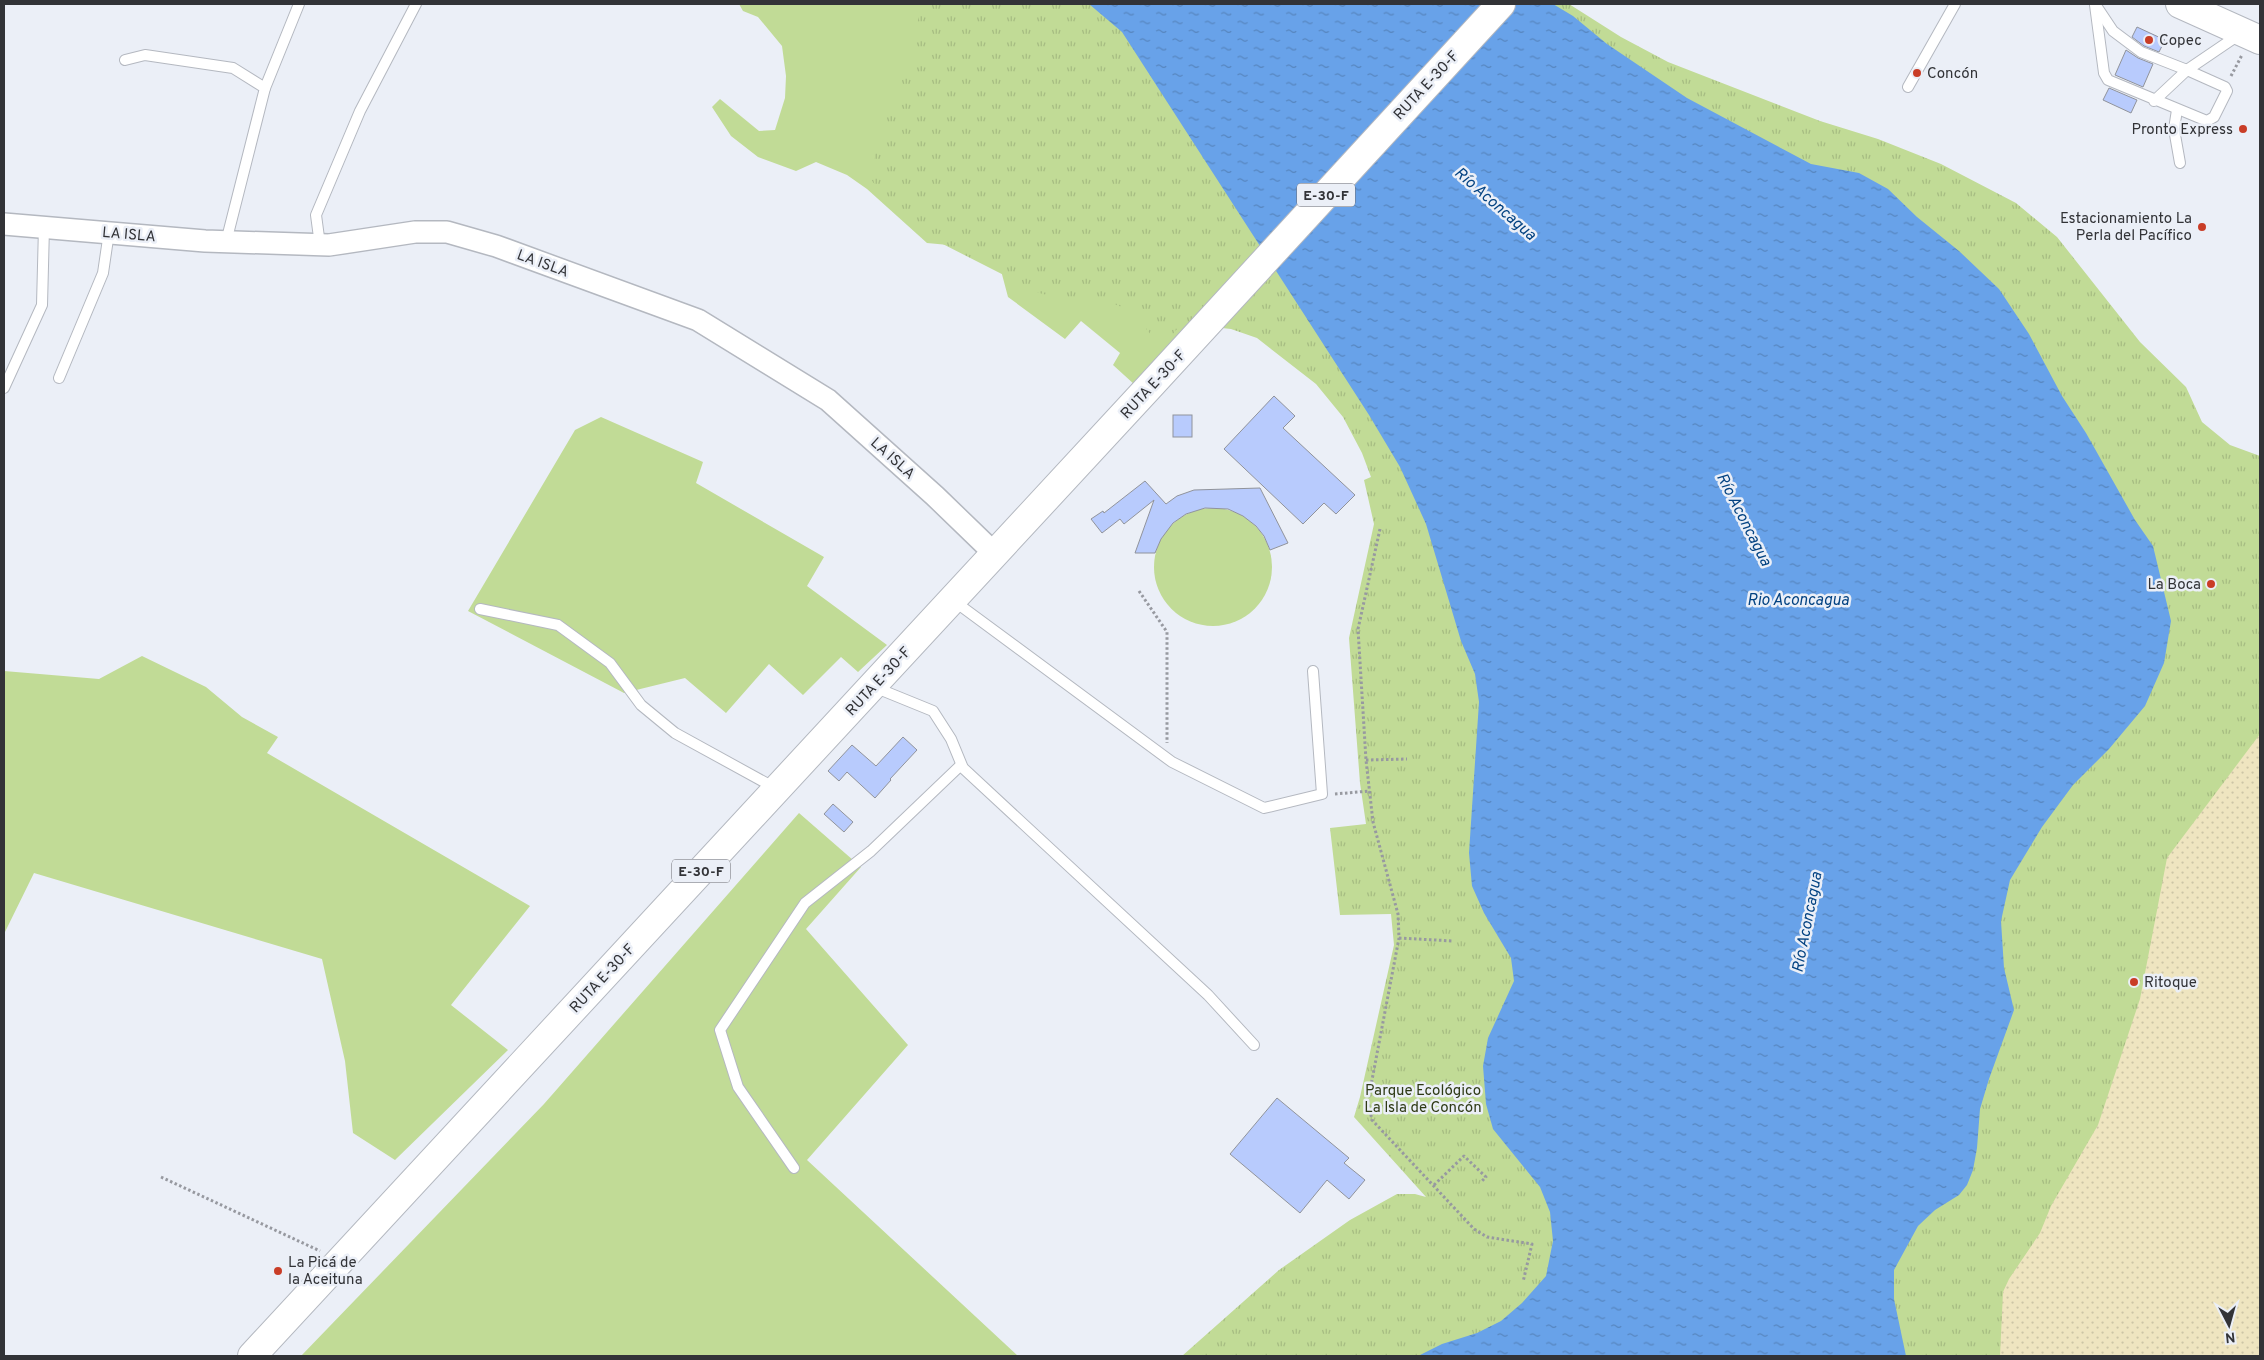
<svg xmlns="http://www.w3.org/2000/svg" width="2264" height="1360" font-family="Overpass,sans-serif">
<defs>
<pattern id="sand-dots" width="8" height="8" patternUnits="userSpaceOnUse" patternTransform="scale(1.25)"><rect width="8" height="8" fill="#efe5c0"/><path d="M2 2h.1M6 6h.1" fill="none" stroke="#cdc5a6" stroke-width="1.8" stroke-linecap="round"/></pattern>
<pattern id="park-tufts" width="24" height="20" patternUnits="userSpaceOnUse" patternTransform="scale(1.25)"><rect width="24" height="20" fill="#c1db96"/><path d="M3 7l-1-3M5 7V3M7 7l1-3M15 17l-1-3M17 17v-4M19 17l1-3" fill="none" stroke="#a6bc82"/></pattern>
<pattern id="water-ripples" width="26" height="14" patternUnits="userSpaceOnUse" patternTransform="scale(1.25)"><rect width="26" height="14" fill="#68a2e9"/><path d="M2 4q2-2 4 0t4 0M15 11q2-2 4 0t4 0" fill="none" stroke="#5685be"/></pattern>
</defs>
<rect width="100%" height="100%" fill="#ebeff7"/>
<!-- grass -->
<g fill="#c1db96">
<polygon points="739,4 1089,4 1260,247 1135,385 1113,365 1120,353 1081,321 1065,339 1008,297 999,263 959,246 927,243 867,189 847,175 816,162 796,171 758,157 731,136 712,107 720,99 759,131 775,130 785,98 786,76 782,46 758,17 743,11"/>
<polygon points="601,417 703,462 696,483 824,557 807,586 887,645 858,672 841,657 803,695 769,664 726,713 685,678 624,693 468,611 575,430"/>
<circle cx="1213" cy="567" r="59"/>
<polygon points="142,656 206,687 242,717 278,737 267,753 530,906 451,1005 508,1050 395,1160 353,1133 345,1061 322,959 34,873 4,934 4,671 99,679"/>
<polygon points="799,813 861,867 806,929 908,1045 807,1160 1018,1356 301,1356 544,1104"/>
</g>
<!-- sand -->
<polygon fill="url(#sand-dots)" points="2260,541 2260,1356 1906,1356"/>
<!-- park -->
<path fill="url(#park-tufts)" d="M917,4h652l52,33 47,25 152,59 58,18 63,25 75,39 41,34 83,105 46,45 16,35 28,23 30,11v278l-93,124 -27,141 -42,126 -47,81 -11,27 -31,46 -6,13 -3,64h-818l97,-86 71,-50 47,-26h18l11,3 -72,-80 6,-20 34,-152 -3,-31 -51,1 -10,-87 36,-4 -6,-41 -11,-145 25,-114 -10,-44 7,-3 -9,-24 -19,-36 -27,-33 -59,-46 -26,-9 -45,-5 -7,3 -8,9 -7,3 -8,-1 -5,-3 -15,-19 -9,-7 -13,-5 -46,-4 -29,-7 -110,-56 -41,-34 -18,-25c4,-17 7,-36 13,-52 14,-39 41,-80 34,-122z"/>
<!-- water -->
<polygon fill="url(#water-ripples)" points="1089,4 1553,4 1573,16 1607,44 1687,98 1811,164 1859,173 1888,189 1917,217 1959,251 1999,289 2029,334 2062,396 2086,433 2135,520 2153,546 2171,621 2164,663 2145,706 2109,749 2073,785 2042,827 2010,880 2001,921 2004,968 2014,1010 1989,1079 1980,1109 1977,1148 1973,1170 1967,1185 1959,1195 1935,1210 1918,1226 1894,1270 1894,1299 1906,1356 1418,1356 1442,1344 1477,1333 1501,1321 1522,1303 1546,1276 1553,1241 1550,1212 1540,1187 1493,1129 1486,1104 1483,1066 1488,1038 1514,981 1511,958 1484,913 1472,886 1469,853 1479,702 1475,674 1461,641 1426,524 1400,467 1369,415 1122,32"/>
<!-- building -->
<g fill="#b8cbfd" stroke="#90939b">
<polygon points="2137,27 2165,40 2159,52 2144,46 2132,37"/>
<polygon points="2126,50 2138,58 2153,64 2143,87 2115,75"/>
<polygon points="2109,88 2137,100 2131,113 2103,100"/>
<polygon points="1274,396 1295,416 1283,428 1355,495 1336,514 1324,503 1303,524 1224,449"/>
<rect x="1173" y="415" width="19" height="22"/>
<polygon points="1145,481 1166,504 1177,496 1194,490 1260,488 1288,543 1270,550 1264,536 1256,526 1243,516 1228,509 1205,508 1186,514 1173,523 1161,539 1155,553 1135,553 1154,500 1124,524 1120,519 1102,533 1091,519 1103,511 1104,513"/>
<polygon points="903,737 917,750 890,779 891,780 875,798 847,772 839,781 828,771 852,745 876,766"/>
<polygon points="833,804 853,822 844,832 824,814"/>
<polygon points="1277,1098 1349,1158 1344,1163 1365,1180 1349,1199 1327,1180 1300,1213 1230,1154"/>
</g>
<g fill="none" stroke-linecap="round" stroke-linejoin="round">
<!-- lane casing -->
<g stroke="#b4b8c0" stroke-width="12">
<g id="lane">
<polyline points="2095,5 2104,73 2108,80 2207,121 2214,117 2227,91 2225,87 2187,70 2154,101"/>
<polyline points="2097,7 2113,31 2141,52 2187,70 2240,34"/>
<polyline points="125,60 145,55 233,68 265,88 226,242"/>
<polyline points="1908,87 1955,4"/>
<polyline points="265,88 299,4"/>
<polyline points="2177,110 2174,129 2180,163"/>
<polyline points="320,245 316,215 360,111 416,4"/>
<polyline points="59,378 103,273 109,232"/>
<polyline points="4,388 42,305 44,227"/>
<polyline points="954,601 1172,762 1264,808 1322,794 1313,671"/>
<polyline points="480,609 558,625 610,663 641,705 675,733 777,789"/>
<polyline points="874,687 933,711 951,739 963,768 1208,995 1254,1045"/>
<polyline points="794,1168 738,1087 720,1030 805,903 871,851 961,765"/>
</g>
</g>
<!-- street casing -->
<g stroke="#b4b8c0" stroke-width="24">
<polyline id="street" points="4,224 205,241 329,245 415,232 447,232 496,246 698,320 828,400 935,496 995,554"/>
</g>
<!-- secondary casing -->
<g stroke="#b4b8c0" stroke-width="30">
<polyline id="secondary" points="2180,4 2260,40"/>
</g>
<!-- primary casing -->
<g stroke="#b4b8c0" stroke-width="30">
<polyline id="primary" points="252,1356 1150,386 1501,4"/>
</g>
<!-- path -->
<g stroke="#9799a0" stroke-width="3" stroke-dasharray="2.5 2.5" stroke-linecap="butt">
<polyline points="2231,76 2242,55"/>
<polyline points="1380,529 1358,629 1366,760 1373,822 1398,914 1399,938 1368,1101 1372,1120 1474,1229 1487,1237 1532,1244 1523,1282"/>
<polyline points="1139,591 1167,632 1167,743"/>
<polyline points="1366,760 1407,759"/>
<polyline points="1335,794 1370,791"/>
<polyline points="1399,938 1453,941"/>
<polyline points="161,1177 320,1251"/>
<polyline points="1434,1185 1464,1156 1486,1177 1481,1182"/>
</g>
<!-- lane -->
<use href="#lane" stroke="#fff" stroke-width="10"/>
<!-- street -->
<use href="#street" stroke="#fff" stroke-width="21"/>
<!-- secondary -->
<use href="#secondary" stroke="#fff" stroke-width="28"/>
<!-- primary -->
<use href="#primary" stroke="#fff" stroke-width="28"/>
</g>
<!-- markers -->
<g fill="#c93d27" stroke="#ebeff7" stroke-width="2">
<circle cx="2149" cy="40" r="5"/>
<circle cx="1917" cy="73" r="5"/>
<circle cx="2243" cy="129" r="5"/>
<circle cx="2202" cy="227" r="5"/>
<circle cx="2211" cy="584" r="5"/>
<circle cx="2134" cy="982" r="5"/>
<circle cx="278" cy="1271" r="5"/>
</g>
<g text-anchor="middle" stroke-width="5" stroke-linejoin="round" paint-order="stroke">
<!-- shield labels -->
<g fill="#ebeff7" stroke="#6a6b71" stroke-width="1">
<rect x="1297" y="183.5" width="58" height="23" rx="4"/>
<rect x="672" y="859.5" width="58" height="23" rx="4"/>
</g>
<g font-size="14" font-weight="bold" fill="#323337">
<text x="1326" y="200">E-30-F</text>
<text x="701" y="876">E-30-F</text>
</g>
<!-- poi labels -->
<g font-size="15" fill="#323337" stroke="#ebeff7" text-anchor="start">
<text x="2159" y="45">Copec</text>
<text x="1927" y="78">Concón</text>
<text x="2233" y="134" text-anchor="end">Pronto Express</text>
<text x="2192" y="223" text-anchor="end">Estacionamiento La<tspan x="2192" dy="17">Perla del Pacífico</tspan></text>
<text x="2201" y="589" text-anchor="end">La Boca</text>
<text x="2144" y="987">Ritoque</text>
<text x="288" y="1267">La Picá de<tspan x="288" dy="17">la Aceituna</tspan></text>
</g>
<!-- street labels -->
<g font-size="15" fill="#323337" stroke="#ebeff7">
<text transform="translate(1426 85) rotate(-47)" y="5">RUTA E-30-F</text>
<text transform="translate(129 234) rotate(5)" y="5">LA ISLA</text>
<text transform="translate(543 263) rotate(20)" y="5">LA ISLA</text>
<text transform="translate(1153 384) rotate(-47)" y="5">RUTA E-30-F</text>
<text transform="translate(893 458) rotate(42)" y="5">LA ISLA</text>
<text transform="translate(878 681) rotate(-47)" y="5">RUTA E-30-F</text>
<text transform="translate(602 978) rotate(-47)" y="5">RUTA E-30-F</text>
</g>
<!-- park labels -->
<g font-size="15" fill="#2e3a15" stroke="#ebeff7">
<text x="1423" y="1095">Parque Ecológico<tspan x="1423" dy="17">La Isla de Concón</tspan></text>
</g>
<!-- water labels -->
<g font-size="16" font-style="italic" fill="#044382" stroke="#ebeff7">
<text transform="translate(1496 203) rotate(41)" y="6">Río Aconcagua</text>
<text transform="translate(1745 519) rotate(63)" y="6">Río Aconcagua</text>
<text x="1798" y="605">Rio Aconcagua</text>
<text transform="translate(1806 922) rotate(-79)" y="6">Río Aconcagua</text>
</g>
</g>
<!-- border -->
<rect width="2264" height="1360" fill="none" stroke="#323337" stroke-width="10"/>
<!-- north arrow -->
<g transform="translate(2229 1325) rotate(174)" stroke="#ebeff7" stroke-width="4" paint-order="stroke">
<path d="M0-4L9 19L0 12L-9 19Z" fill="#323337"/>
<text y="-8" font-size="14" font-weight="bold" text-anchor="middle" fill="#323337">N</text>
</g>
</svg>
